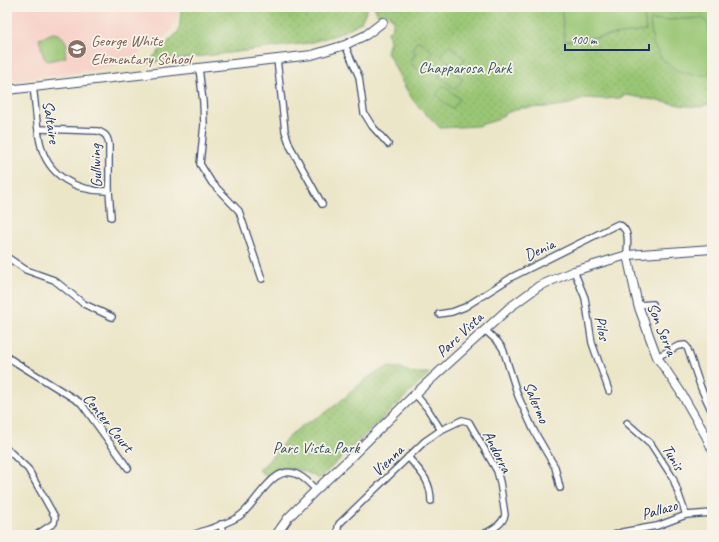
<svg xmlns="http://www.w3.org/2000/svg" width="719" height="542" font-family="Caveat,sans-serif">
<defs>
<pattern id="grass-dots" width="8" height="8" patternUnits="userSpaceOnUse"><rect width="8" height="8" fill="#9ac674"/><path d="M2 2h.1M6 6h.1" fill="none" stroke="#84aa67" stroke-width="1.8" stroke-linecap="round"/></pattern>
</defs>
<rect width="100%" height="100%" fill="#f7f3e8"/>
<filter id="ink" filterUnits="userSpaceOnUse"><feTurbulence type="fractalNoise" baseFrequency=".025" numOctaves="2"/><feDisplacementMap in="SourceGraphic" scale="8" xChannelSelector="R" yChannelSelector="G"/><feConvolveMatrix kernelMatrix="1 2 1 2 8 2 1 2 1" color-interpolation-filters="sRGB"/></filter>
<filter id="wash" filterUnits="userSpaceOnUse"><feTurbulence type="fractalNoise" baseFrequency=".012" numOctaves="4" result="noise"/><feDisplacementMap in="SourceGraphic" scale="16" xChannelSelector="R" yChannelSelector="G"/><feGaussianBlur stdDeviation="0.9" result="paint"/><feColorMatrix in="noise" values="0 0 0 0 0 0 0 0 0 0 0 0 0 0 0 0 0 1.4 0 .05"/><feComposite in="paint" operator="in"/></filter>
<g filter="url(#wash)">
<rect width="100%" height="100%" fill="#ece6c9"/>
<!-- built -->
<polygon fill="#f7d1c8" points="7,7 169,7 178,12 175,23 170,32 158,41 134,56 111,68 7,81"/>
<!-- grass -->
<g fill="url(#grass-dots)" stroke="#5a7a69">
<polygon points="175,7 368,7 361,22 339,34 309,43 147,63 179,31 181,11"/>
<path d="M374,7h338v100l-5,-3 -6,3 -15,-1 -60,-11 -7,3 -16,1 -17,-1 -16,6 -20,3 -29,1 -15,5 -9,7 -20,6 -37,2c-6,-8 -15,-14 -22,-22 -13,-14 -22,-38 -31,-54l3,-10 -2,-10c11,-8 3,-23 -10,-17z"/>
<path d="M390,367l9,1 14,5h17l-110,105h-3c-17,-11 -32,-13 -49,0l-9,-8c13,-11 22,-27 35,-38 11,-10 27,-15 39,-25 18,-13 34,-34 57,-40z"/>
</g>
<!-- pitch -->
<g fill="#9ac674" stroke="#5a7a69">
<polygon points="561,7 643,7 646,31 565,41"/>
<polygon points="650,7 704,7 702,9 650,13"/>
<polygon points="702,18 708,23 710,75 692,75 676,70 662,59 653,44 650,21"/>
<path d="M53,33c8,1 11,4 14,12l-2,6 1,6 -18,4 -4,-3 -5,-19c5,-1 8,-4 14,-6z"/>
<polygon points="418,40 432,51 433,53 427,61 431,67 425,75 410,63 416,53 412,49"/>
<polygon points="449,45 465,59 457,69 441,55"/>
<polygon points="446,65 463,79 455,89 438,75"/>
<polygon points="443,85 460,99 452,109 436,95"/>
</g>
</g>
<g filter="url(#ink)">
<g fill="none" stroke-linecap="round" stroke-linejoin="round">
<!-- street casing -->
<g stroke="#3a4a6e" stroke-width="8">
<g id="street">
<polyline points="345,45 359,77 364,113 372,126 388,144"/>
<polyline points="277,59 285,131 290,146 322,204"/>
<polyline points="199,68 203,102 204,124 200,164 212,183 239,211 262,279"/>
<path d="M33,87c3,18 3,37 7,55 7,34 37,50 69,49"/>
<path d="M39,129l59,2c8,3 10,6 11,14v46l2,26"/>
<polyline points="7,257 26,270 54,280 84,304 112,317"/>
<polyline points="574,271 585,298 592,343 609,391"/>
<polyline points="638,305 653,304"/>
<path d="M439,314l13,-2 13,-5 47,-30 106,-53c13,6 9,19 9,31"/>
<polyline points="485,330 498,342 503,349 518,396 534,431 555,467 560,488"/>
<polyline points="7,357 81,403 128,468"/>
<polyline points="657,357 678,346 685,345 687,347 701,388 712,412"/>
<polyline points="415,394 427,408 441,430"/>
<polyline points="627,423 651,444 673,478 686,515"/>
<polyline points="7,449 28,469 55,517 54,523 36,535"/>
<path d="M408,457c13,15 23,24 23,44"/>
<polyline points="221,524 223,535"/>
<path d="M192,535c13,-5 35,-11 46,-18 19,-11 35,-58 62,-41 6,3 11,9 16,14"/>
<path d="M342,535c-5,-3 -5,-6 -3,-11l86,-83 16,-11 21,-10 7,2 28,49 3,11 5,33c-3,11 -15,15 -23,20"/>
<polyline points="614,535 622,532 657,526 686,515 712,513"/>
</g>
</g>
<!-- secondary casing -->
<g stroke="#3a4a6e" stroke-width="10">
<g id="secondary">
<polyline points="7,90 312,55 345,45 366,35 383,22"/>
<polyline points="627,255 638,305 657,357 680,391 706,436 712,449"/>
<polyline points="276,535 288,518 316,490 348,460 415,394 509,308 539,286 574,271 627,255 712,249"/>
</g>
</g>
<!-- street -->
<use href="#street" stroke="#fff" stroke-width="5.5"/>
<!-- secondary -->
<use href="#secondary" stroke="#fff" stroke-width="8"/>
</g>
</g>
<!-- icons -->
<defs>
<g id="school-disc" transform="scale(1)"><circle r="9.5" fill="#8d6e63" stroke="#f7f3e8"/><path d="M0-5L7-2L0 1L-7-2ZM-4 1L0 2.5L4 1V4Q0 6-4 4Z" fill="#fff"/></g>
</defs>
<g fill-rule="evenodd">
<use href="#school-disc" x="77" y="49"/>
</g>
<g text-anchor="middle" stroke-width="3.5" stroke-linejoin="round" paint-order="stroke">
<!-- education labels -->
<g font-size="16" fill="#785e54" stroke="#f7f3e8" text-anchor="start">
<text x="91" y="46">George White<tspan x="91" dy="18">Elementary School</tspan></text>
</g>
<!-- park labels -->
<g font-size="16" fill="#3b5564" stroke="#f7f3e8">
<text x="465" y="73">Chapparosa Park</text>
<text x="316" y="453">Parc Vista Park</text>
</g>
<!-- street labels -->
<g font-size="16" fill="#1b2f5e" stroke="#f7f3e8">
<text transform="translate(52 122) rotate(81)" y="6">Saltaire</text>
<text transform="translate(95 166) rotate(-92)" y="6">Gullwing</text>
<text transform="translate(539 249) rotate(-25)" y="6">Denia</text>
<text transform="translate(603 328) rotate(79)" y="6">Pilos</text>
<text transform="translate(663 329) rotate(68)" y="6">Son Serra</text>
<text transform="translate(459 334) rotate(-43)" y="6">Parc Vista</text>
<text transform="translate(537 402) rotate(67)" y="6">Salermo</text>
<text transform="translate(109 422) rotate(51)" y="6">Center Court</text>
<text transform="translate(498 451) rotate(63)" y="6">Andorra</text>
<text transform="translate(674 457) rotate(59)" y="6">Tunis</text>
<text transform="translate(387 460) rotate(-44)" y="6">Vienna</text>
<text transform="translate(659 509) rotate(-16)" y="6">Pallazo</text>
</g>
</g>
<!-- margin -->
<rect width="719" height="542" fill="none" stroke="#f7f3e8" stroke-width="24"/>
<!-- scale -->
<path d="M565 44v6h84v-6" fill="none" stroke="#1b2f5e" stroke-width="2"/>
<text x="571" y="44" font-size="12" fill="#1b2f5e" stroke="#f7f3e8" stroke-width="3" paint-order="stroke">100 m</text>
</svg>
